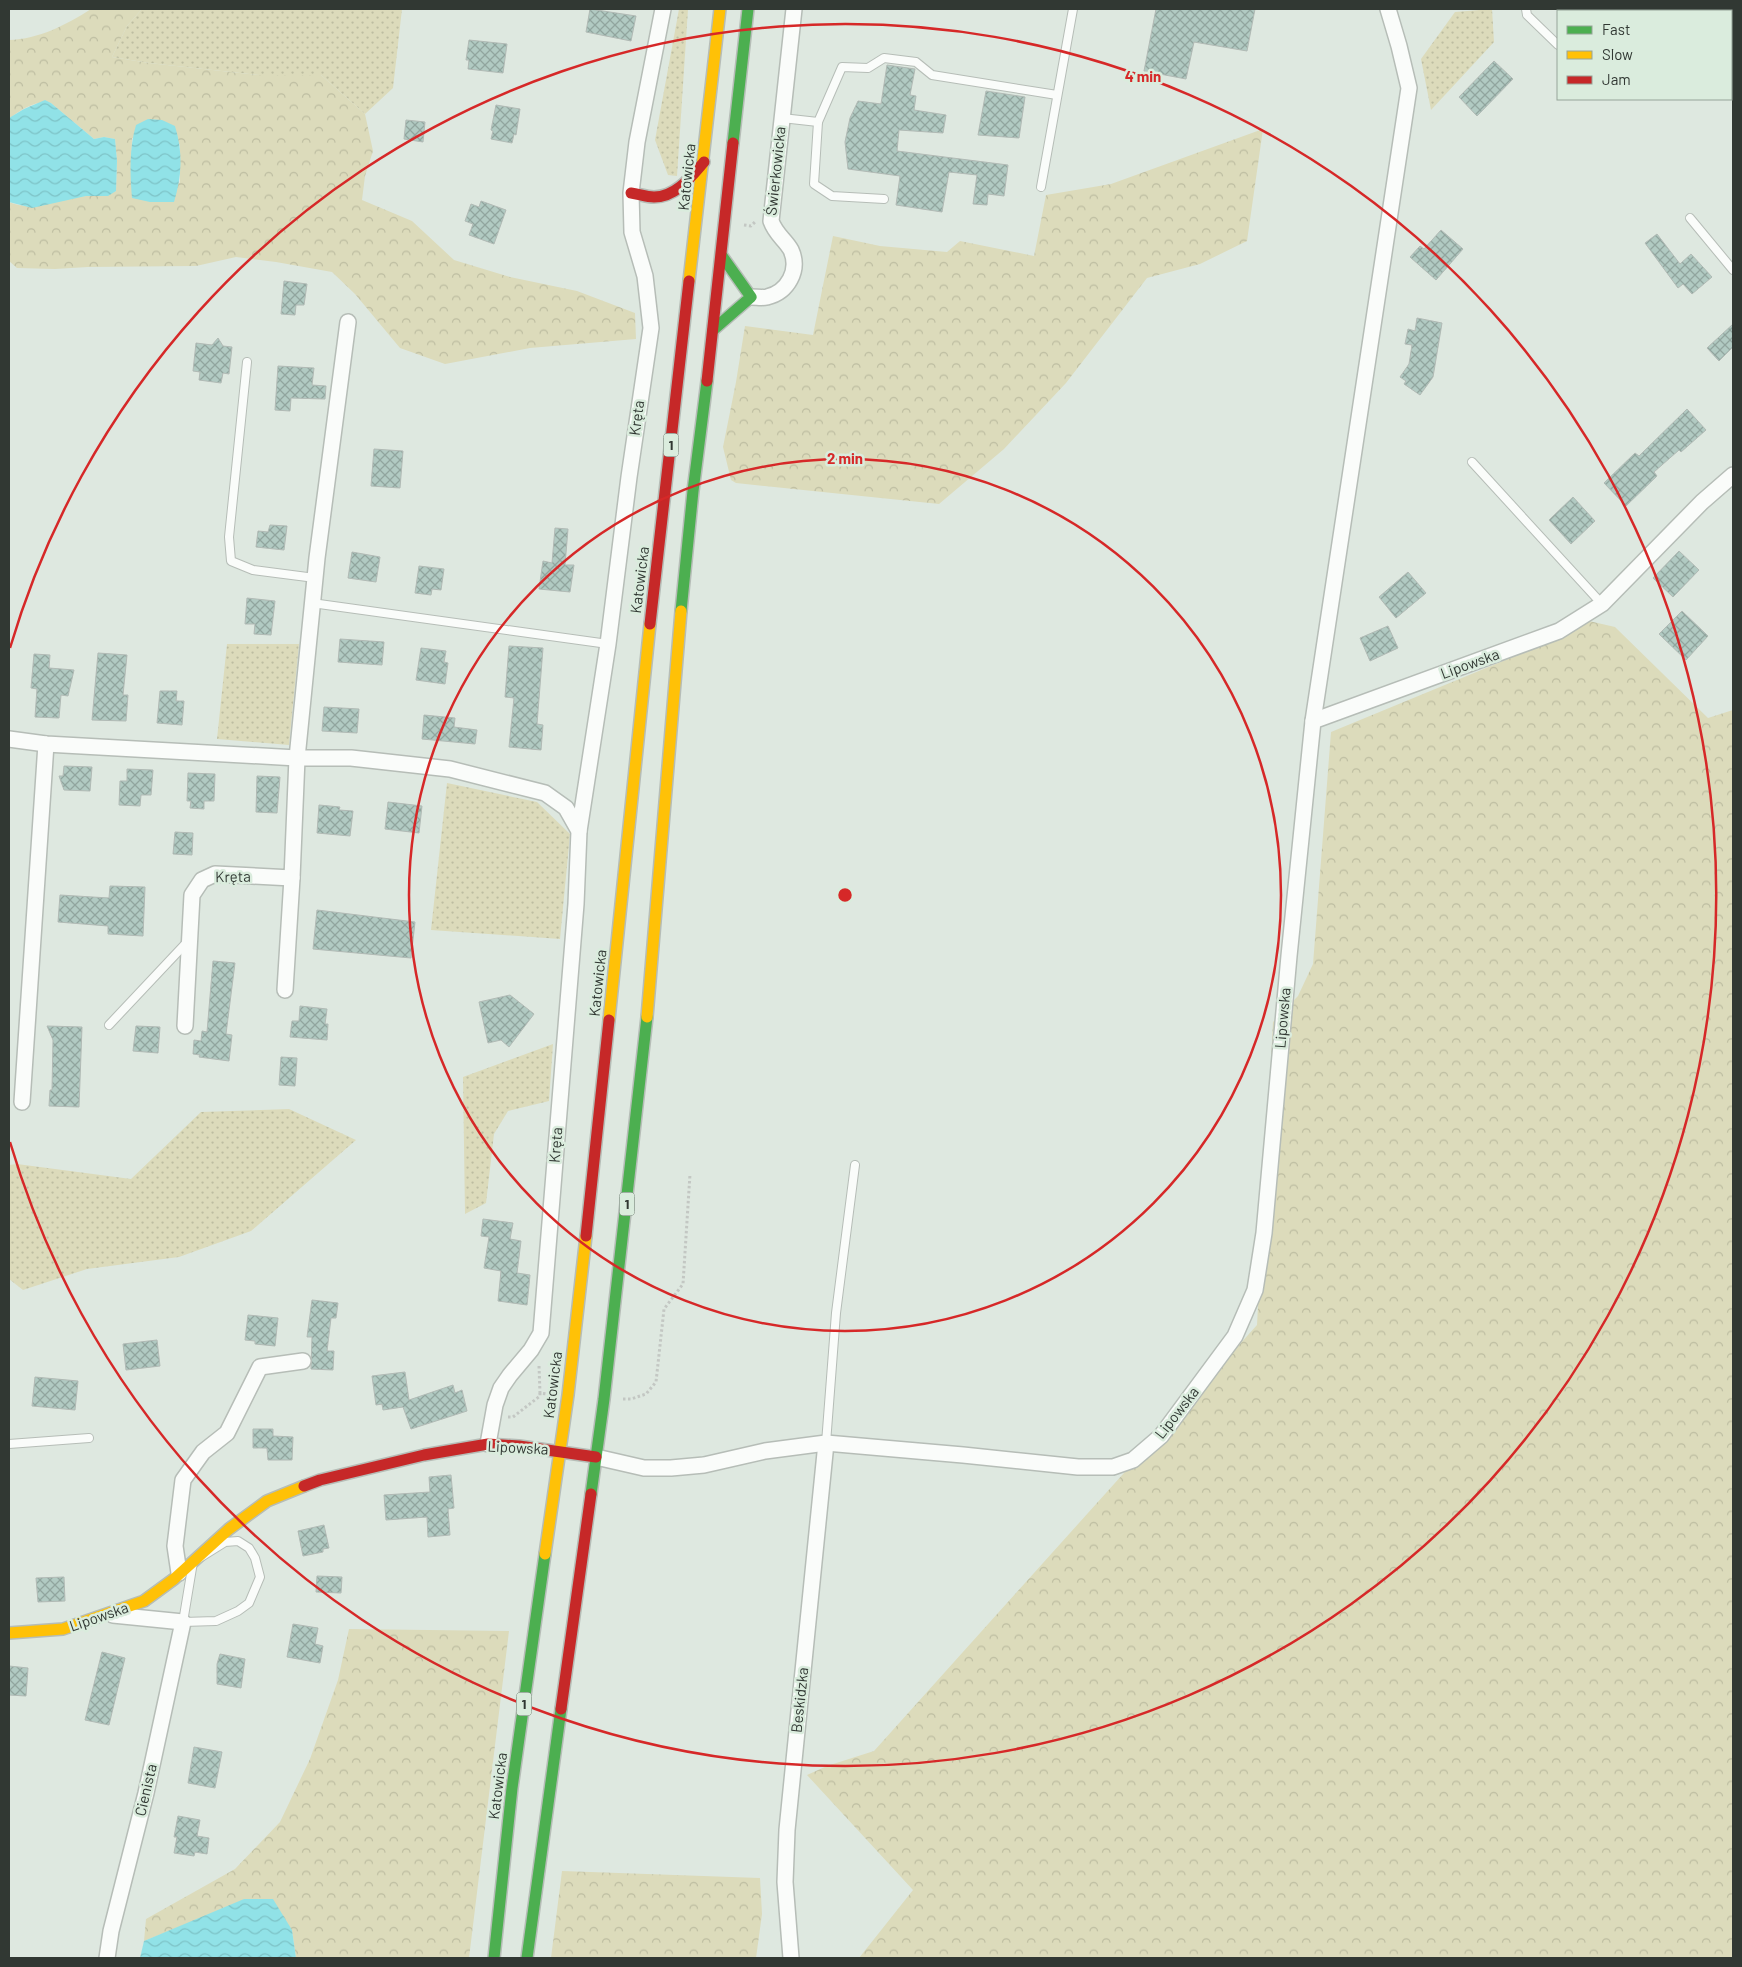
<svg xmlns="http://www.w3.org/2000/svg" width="1742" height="1967" font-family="Barlow,sans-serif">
<defs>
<pattern id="grass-dots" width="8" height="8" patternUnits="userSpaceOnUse" patternTransform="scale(1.25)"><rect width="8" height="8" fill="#dcdbbb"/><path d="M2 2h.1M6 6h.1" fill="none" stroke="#bdbda1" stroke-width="1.8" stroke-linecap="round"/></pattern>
<pattern id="forest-crowns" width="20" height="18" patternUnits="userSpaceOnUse" patternTransform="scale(1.25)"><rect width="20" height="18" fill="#dcdbbb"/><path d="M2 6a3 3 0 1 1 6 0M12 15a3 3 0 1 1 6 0" fill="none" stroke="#bdbda1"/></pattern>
<pattern id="water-waves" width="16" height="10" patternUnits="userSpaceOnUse" patternTransform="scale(1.25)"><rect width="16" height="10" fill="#91e2e7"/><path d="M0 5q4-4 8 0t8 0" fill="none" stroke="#7ec3c7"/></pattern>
<pattern id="building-cross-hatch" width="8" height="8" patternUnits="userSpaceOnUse" patternTransform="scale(1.25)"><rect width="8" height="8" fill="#b1cac2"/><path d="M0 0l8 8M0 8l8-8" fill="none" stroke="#91a59e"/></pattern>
</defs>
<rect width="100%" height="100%" fill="#dee8e0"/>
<!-- grass -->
<g fill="url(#grass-dots)">
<polygon points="142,9 402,9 393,88 365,114 321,75 259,75 149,63 112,57 127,26"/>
<polygon points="679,9 688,9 677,176 668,175 655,140"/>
<polygon points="1492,9 1494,42 1431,110 1421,59 1455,12"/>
<polygon points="227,644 299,644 289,745 217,739"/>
<polygon points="447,783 537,802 570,834 560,939 431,930"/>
<polygon points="553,1044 549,1101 508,1111 494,1134 486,1203 465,1214 463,1077"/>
<polygon points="289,1109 356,1140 251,1231 179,1257 87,1269 23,1290 9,1279 9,1165 17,1164 131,1179 201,1112"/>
</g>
<!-- forest -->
<g fill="url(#forest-crowns)" fill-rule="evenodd">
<path d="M91,9h51l-15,17 -15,31 37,6 110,12h62l44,39 8,37 -8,25 -3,24 50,21 42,39 56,17 67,14 58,22 1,26 -106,9 -85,16 -45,-16 -45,-54 -23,-22 -56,-10 -40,-5 -40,9 -108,1 -33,2 -38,-1 -8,-7v-59c23,11 53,-4 77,-6 12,-2 20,1 30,-5l1,-30 -2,-22 -11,-2 -10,2 -43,-36c-13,-4 -32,7 -42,16v-79c30,-1 57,-15 82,-31zM132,138l48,6v39l-49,-6z"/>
<polygon points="1263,129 1247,241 1200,264 1147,278 1066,383 1004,449 939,504 736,483 731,480 723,447 736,382 745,326 813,335 833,236 880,246 947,252 960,241 1034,256 1046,195 1111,184"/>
<polygon points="1589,621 1615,627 1708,718 1733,710 1733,1958 859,1958 913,1890 807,1775 827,1766 874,1751 1257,1325 1273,1022 1298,996 1313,964 1331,732 1542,645"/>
<polygon points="349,1629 509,1631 469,1958 296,1958 292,1930 182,1926 144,1941 146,1919 235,1869 280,1822 310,1759 338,1680"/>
<polygon points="562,1871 760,1878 762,1914 756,1958 551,1958"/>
</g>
<!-- water -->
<g fill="url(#water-waves)">
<polygon points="45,100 51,103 94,139 104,137 115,139 117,161 116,191 108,196 86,196 32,208 9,202 9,118 24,109"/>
<path d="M148,119l14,1 13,6c8,26 7,50 -1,76h-24l-18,-4c-2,-23 -3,-50 4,-73z"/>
<polygon points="244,1899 273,1899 292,1930 296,1958 140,1958 144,1941"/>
</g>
<!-- building -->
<g fill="url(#building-cross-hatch)" stroke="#b1bab5">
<polygon points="590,9 636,16 631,41 586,32"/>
<polygon points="1156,9 1255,9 1247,51 1194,42 1186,79 1144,71"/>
<polygon points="469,40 507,44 503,73 468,69 469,60 466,60"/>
<polygon points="1494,61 1513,79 1477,116 1459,97"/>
<polygon points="887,65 915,69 910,95 916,96 914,110 946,115 943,133 899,130 897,151 1008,165 1004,196 988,194 987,205 973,204 977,175 949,172 942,212 896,205 900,176 848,169 845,142 850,118 858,101 881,104"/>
<polygon points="986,91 1025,97 1019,138 978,135"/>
<polygon points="496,105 520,109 516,135 514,134 512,143 491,139 493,131 491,130"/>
<polygon points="406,120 425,122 423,142 404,139"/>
<polygon points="481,201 506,210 494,244 469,235 473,224 465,221 471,204 479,207"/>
<polygon points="1441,230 1463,249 1436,280 1410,257 1420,246 1424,249"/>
<polygon points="1657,234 1680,264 1691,254 1712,277 1692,294 1683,284 1678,288 1645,243"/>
<polygon points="284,281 307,284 304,305 296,305 295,315 281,314"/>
<polygon points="1417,318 1442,323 1433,377 1420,395 1404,384 1406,381 1400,377 1409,364 1412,345 1405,344 1408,329 1415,331"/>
<polygon points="1733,324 1733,347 1719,361 1707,348"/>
<polygon points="218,338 223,346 232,347 229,374 223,373 221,383 199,380 200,372 193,371 196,343 212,345"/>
<polygon points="278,366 314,368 312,385 326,386 325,399 291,398 290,411 275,410"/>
<polygon points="1687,409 1706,430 1681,452 1679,450 1654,472 1657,476 1626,506 1604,483 1635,453 1639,456"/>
<polygon points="374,449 403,451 400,488 371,486"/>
<polygon points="1573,497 1595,521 1571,544 1549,520"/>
<polygon points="270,525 287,526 284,550 256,547 258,531 268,532"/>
<polygon points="555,528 568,529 565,565 574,565 570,592 539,589 543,561 552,563"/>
<polygon points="1679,551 1699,570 1673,597 1653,578"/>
<polygon points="352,552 380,557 376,582 348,578"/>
<polygon points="419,566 444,569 441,590 432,589 431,595 415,593"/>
<polygon points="1408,572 1426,593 1396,618 1379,597"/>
<polygon points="247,598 275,601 271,635 254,634 255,624 245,624"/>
<polygon points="1682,611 1708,636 1686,660 1659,634"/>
<polygon points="1388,626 1398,648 1370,661 1360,638"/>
<polygon points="340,639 384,642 382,665 338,662"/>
<polygon points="509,646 543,648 537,724 543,725 541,750 509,747 514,698 505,697"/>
<polygon points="421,648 446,651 444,662 448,663 445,684 416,680"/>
<polygon points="98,653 127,655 123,695 128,695 126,721 92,720"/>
<polygon points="34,654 50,655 49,668 74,670 68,696 61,695 59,718 35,717 37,689 31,688"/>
<polygon points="160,691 177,691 176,701 184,701 182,725 157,723"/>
<polygon points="324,707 359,709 357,733 322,731"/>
<polygon points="424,715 455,718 454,727 477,730 475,744 422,739"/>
<polygon points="64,766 92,767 90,791 64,790 59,776 63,776"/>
<polygon points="127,769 153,770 151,795 141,795 140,806 119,805 120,781 127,781"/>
<polygon points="188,773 215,774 214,801 204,801 204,809 190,808 191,801 187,801"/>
<polygon points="257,776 280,777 277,813 256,812"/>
<polygon points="388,802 422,806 419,833 385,829"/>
<polygon points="319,805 340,807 339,810 353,811 350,836 317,833"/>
<polygon points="175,832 193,833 192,855 173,854"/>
<polygon points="110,886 145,887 143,936 108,934 108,926 58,922 60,895 109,898"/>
<polygon points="317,910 415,922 411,958 313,949"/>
<polygon points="213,961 235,963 226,1034 232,1035 229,1061 199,1057 200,1055 193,1054 194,1040 201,1041 202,1031 207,1032"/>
<polygon points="510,995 534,1014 509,1047 501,1040 488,1043 479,1002"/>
<polygon points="300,1006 327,1009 325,1024 328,1024 327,1040 290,1037 292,1021 299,1021"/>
<polygon points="47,1026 82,1027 79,1107 49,1106 50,1090 52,1090 53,1040"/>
<polygon points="136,1026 160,1027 158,1053 133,1051"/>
<polygon points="281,1057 297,1058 295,1086 279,1085"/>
<polygon points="483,1219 513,1223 510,1239 521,1241 517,1273 530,1275 527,1305 498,1301 501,1271 484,1268 489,1237 481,1236"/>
<polygon points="312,1300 338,1303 336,1318 331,1318 327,1351 334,1351 333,1370 311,1369 312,1337 307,1337"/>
<polygon points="248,1315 278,1318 275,1346 255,1344 255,1341 245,1340"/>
<polygon points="157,1340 160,1366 126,1370 123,1344"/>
<polygon points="405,1372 409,1400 453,1385 455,1393 462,1390 467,1411 411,1429 403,1407 383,1410 382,1404 376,1405 372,1376"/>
<polygon points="35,1377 78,1381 75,1410 32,1406"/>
<polygon points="253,1429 273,1429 273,1436 293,1437 292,1460 268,1460 267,1448 253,1448"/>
<polygon points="451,1475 454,1508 448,1509 450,1535 428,1537 427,1517 386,1520 384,1495 430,1492 429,1477"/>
<polygon points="324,1525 329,1548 323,1549 323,1552 303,1556 298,1531"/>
<polygon points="317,1576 342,1577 341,1593 316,1592"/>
<polygon points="64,1577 65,1601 38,1602 36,1578"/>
<polygon points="293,1624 318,1628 315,1644 323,1646 320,1663 287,1657"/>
<polygon points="102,1652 125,1658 109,1725 85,1720"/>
<polygon points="220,1654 245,1659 241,1688 217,1684 217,1664"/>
<polygon points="9,1666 28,1668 26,1696 9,1695"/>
<polygon points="194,1747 222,1752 215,1788 188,1783"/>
<polygon points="178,1816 200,1820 197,1836 209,1838 207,1854 195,1852 194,1856 174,1853 177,1837 174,1837"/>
</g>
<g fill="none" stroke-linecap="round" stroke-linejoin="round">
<!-- lane casing -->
<g stroke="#b6bdb7" stroke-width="10">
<g id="lane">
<polyline points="1526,9 1527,15 1558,45"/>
<polyline points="1717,9 1720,11"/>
<polyline points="1731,24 1733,27"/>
<polyline points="782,118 818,122 842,67 868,68 884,58 916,62 932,75 1057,95"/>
<polyline points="818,122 814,184 832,196 884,199"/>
<polyline points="1041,187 1073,9"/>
<polyline points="1690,218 1733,270"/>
<polyline points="247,362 229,537 231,561 253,570 315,578"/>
<polyline points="1472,462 1602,604"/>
<polyline points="312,603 608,644"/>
<polyline points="109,1025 189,940"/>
<polyline points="826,1443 836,1313 855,1165"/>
<polyline points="9,1444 89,1438"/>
<polygon points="238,1541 249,1548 255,1558 260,1577 249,1603 238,1611 216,1621 183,1622 193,1562 225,1542"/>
</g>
</g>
<!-- street casing -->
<g stroke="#b6bdb7" stroke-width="18">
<g id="street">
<path d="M751,297c6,0 11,1 16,0 21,-5 33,-27 24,-47 -6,-11 -15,-15 -20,-29l23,-212"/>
<polyline points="1313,721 1409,88 1399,46 1388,9"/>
<polyline points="9,739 46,744 297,758 351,758 450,769 545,793 566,808 579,831 576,904 541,1333 531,1350 510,1375 501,1388 495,1405 488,1444"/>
<polyline points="579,831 608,644 629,477 651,328 645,276 632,232 631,193 637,142 663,9"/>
<polyline points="285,990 292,878"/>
<polyline points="185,1026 192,895 202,880 215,874 292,878 297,758 317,558 348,322"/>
<polyline points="22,1102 46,744"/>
<polyline points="596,1457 644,1468 671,1468 704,1465 765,1451 826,1443 963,1455 1078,1467 1113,1467 1133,1460 1161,1436 1235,1336 1255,1290 1264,1233 1289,956 1313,721 1559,631 1602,604 1702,502 1733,475"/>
<polyline points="179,1573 175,1546 183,1480 203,1452 227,1433 260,1367 303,1361"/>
<polyline points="107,1958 111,1931 146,1793 183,1622 113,1615"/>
<polyline points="791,1958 785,1882 787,1830 826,1443"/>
</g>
</g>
<!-- fast casing -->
<g stroke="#b6bdb7" stroke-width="14">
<g id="fast">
<polyline points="733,143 748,9"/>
<polyline points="713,330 751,297 722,256"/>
<polyline points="681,611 693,491 707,381"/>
<polyline points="591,1494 604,1399 647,1017"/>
<polyline points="494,1958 512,1788 545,1554"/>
<polyline points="527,1958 561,1709"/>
</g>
</g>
<!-- slow casing -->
<g stroke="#b6bdb7" stroke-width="14">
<g id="slow">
<polyline points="689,281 720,9"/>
<polyline points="647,1017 681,611"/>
<polyline points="609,1020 650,624"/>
<polyline points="545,1554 568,1395 586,1236"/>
<polyline points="9,1633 63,1629 144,1601 174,1579 229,1529 267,1501 304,1486"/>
</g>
</g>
<!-- jam casing -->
<g stroke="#b6bdb7" stroke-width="14">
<g id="jam">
<path d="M631,193c8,1 15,4 23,4 22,0 37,-20 50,-35"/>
<polyline points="707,381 733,143"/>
<polyline points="650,624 689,281"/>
<polyline points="586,1236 609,1020"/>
<polyline points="304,1486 320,1480 424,1455 488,1444 519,1446 596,1457"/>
<polyline points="561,1709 591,1494"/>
</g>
</g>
<!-- path -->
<g stroke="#c3c7c3" stroke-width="3" stroke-dasharray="2.5 2.5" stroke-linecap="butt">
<polyline points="744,225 751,226 756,221"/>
<polyline points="539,1366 540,1393 547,1394"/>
<polyline points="623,1399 631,1399 646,1394 656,1382 664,1309 683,1284 690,1174"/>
<polyline points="508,1417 513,1417 540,1396 540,1393"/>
</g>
<!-- lane -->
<use href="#lane" stroke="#fafcfa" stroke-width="8"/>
<!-- street -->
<use href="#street" stroke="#fafcfa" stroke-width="15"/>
<!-- fast -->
<use href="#fast" stroke="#4caf50" stroke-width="11"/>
<!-- slow -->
<use href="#slow" stroke="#ffc107" stroke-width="11"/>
<!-- jam -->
<use href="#jam" stroke="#c62828" stroke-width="11"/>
</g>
<!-- distance rings -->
<g fill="none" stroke="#d62828" stroke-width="2.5">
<circle cx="845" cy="895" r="436"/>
<path d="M10 648A871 871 0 1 1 10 1142"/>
</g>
<g text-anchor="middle" stroke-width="5" stroke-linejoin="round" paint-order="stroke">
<!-- shield labels -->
<g fill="#daecdd" stroke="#646e66" stroke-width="1">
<rect x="663.5" y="433.5" width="15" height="23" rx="4"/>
<rect x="619.5" y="1192.5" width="15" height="23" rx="4"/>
<rect x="516.5" y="1692.5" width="15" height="23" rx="4"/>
</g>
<g font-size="14" font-weight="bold" fill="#313833">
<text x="671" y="450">1</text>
<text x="627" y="1209">1</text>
<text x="524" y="1709">1</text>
</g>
<!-- street labels -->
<g font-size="15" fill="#313833" stroke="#daecdd">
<text transform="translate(776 171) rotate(-84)" y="5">Świerkowicka</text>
<text transform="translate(687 177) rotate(-84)" y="5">Katowicka</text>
<text transform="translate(637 418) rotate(-82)" y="5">Kręta</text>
<text transform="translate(640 580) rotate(-83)" y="5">Katowicka</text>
<text transform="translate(1470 664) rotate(-20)" y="5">Lipowska</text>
<text transform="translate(233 877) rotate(-1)" y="5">Kręta</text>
<text transform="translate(598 983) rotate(-84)" y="5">Katowicka</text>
<text transform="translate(1283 1018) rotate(-85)" y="5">Lipowska</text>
<text transform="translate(556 1145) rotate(-85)" y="5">Kręta</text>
<text transform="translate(553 1385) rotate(-83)" y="5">Katowicka</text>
<text transform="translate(1177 1413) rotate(-52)" y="5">Lipowska</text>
<text transform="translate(518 1448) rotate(3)" y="5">Lipowska</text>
<text transform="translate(99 1617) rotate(-19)" y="5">Lipowska</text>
<text transform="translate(800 1700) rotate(-84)" y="5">Beskidzka</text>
<text transform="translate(498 1786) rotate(-83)" y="5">Katowicka</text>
<text transform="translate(146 1790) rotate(-77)" y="5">Cienista</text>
</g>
</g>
<circle cx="845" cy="895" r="8" fill="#d62828" stroke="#daecdd" stroke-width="2.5"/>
<g font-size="15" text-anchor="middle" font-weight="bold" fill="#d62828" stroke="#daecdd" stroke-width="5" stroke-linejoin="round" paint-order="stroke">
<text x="1143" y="82">4 min</text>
<text x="845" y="464">2 min</text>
</g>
<!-- border -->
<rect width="1742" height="1967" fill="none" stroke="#313833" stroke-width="20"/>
<!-- legend -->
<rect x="1557" y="10" width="175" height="90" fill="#daecdd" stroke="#96a499"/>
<rect x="1567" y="26" width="25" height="8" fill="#4caf50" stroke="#96a499"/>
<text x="1602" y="35" font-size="15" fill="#313833">Fast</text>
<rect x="1567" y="51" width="25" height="8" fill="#ffc107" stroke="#96a499"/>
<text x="1602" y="60" font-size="15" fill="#313833">Slow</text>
<rect x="1567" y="76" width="25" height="8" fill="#c62828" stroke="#96a499"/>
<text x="1602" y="85" font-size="15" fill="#313833">Jam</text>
</svg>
